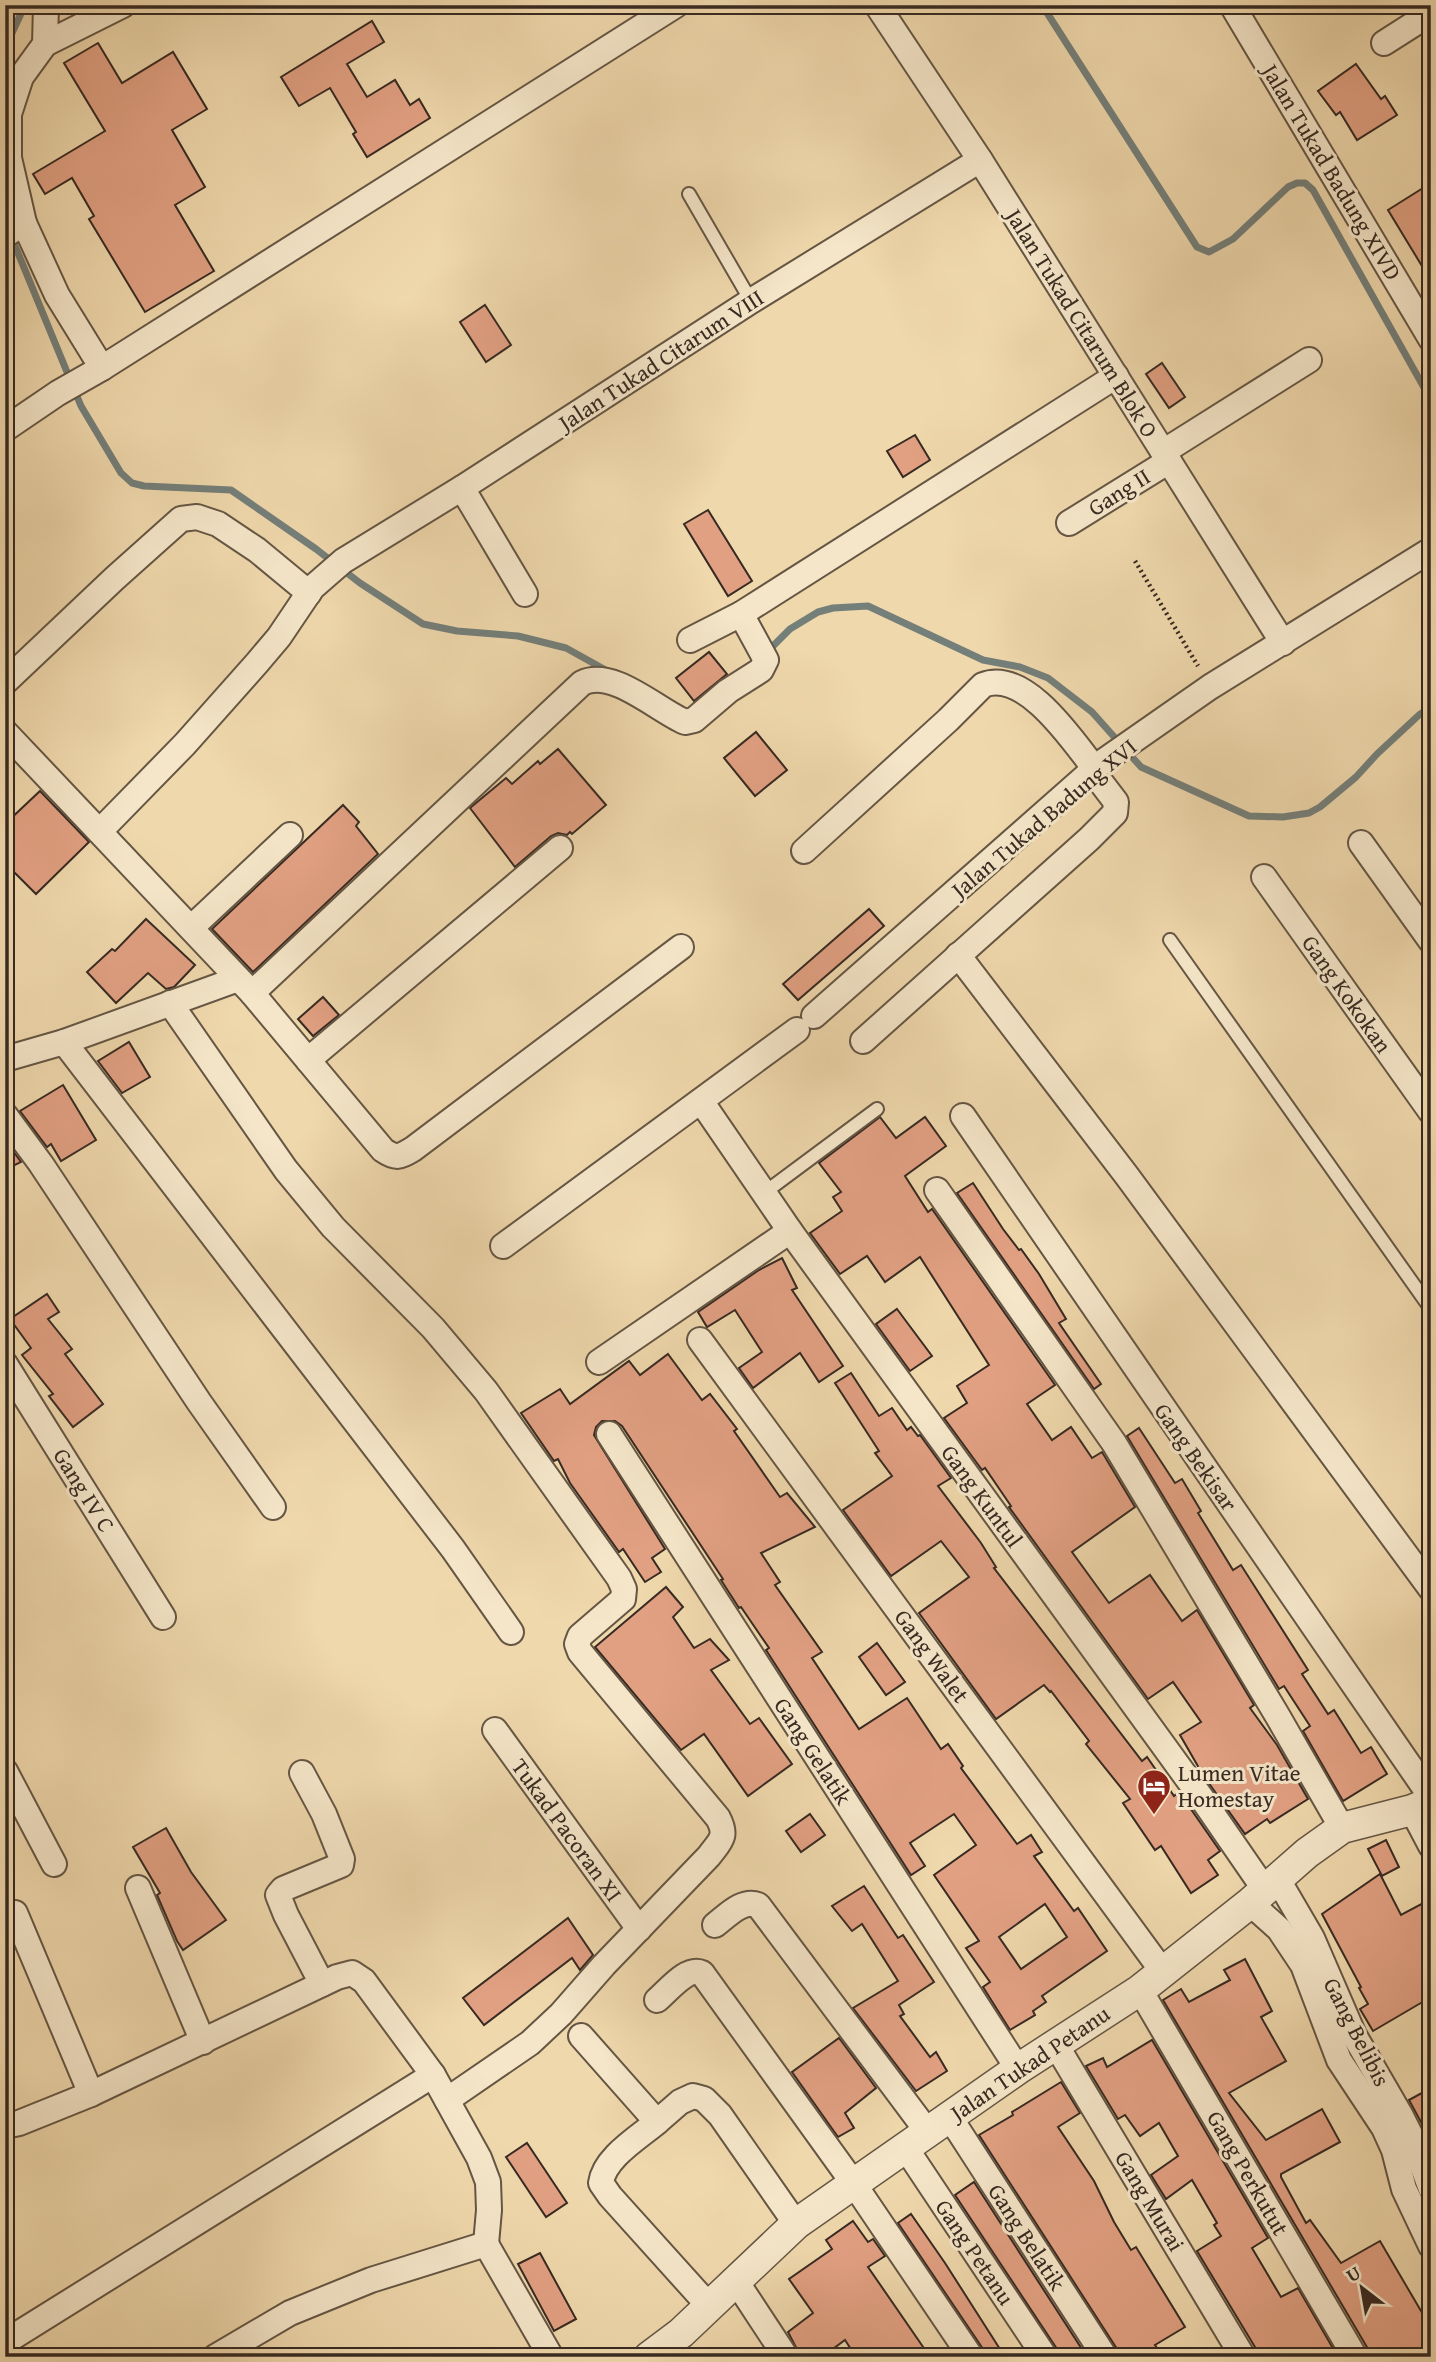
<svg xmlns="http://www.w3.org/2000/svg" width="1436" height="2362" font-family="'Gentium Book Plus',serif">
<rect width="100%" height="100%" fill="#efd8ac"/>
<filter id="stains"><feTurbulence type="fractalNoise" baseFrequency=".00286" numOctaves="4"/><feColorMatrix values="0 0 0 0 .2 0 0 0 0 .09 0 0 0 0 .02 0 0 0 .5 -.17"/></filter>
<radialGradient id="worn" r=".72"><stop offset=".6" stop-color="#630" stop-opacity="0"/><stop offset="1" stop-color="#630" stop-opacity=".3"/></radialGradient>
<g fill="none" stroke-linecap="round" stroke-linejoin="round">
<!-- stream -->
<g stroke="#747f7a" stroke-width="7">
<polyline points="1042,5 1197,247 1209,252 1233,239 1288,187 1297,183 1305,183 1313,190 1431,400"/>
<polyline points="5,48 25,5"/>
<polyline points="11,236 81,406 121,473 132,483 144,486 231,490 316,549 360,583 423,624 457,631 518,636 566,648 611,673"/>
<polyline points="767,652 790,629 818,612 833,608 868,606 983,660 1020,667 1048,678 1092,712 1141,767 1249,816 1283,817 1309,813 1320,807 1356,777 1377,754 1419,715 1431,707"/>
</g>
</g>
<!-- building -->
<g fill="#e1a082" stroke="#372a22" stroke-width="2" fill-rule="evenodd">
<polygon points="372,21 384,42 347,64 367,97 395,80 410,105 419,99 430,118 367,157 353,134 356,132 330,88 299,106 281,77"/>
<polygon points="98,43 122,83 173,52 207,109 172,130 205,187 175,205 214,271 145,312 89,219 94,216 72,178 45,194 33,174 105,131 64,63"/>
<polygon points="1356,64 1381,99 1385,96 1397,115 1357,140 1340,112 1336,115 1318,91"/>
<polygon points="1431,183 1431,281 1388,210"/>
<polygon points="485,305 511,345 486,362 460,322"/>
<polygon points="1162,363 1185,397 1169,408 1146,374"/>
<polygon points="915,435 930,460 903,477 887,451"/>
<polygon points="708,510 752,581 728,596 684,524"/>
<polygon points="709,652 727,674 694,701 676,678"/>
<polygon points="756,732 787,770 755,796 724,758"/>
<polygon points="558,749 606,805 572,834 570,832 567,835 558,833 551,836 515,867 470,808 506,778 512,784 538,761 540,764"/>
<polygon points="40,791 89,842 36,894 5,863 5,824"/>
<polygon points="343,805 359,822 356,826 378,854 253,972 212,929"/>
<polygon points="869,909 884,926 798,1000 783,984"/>
<polygon points="146,919 195,965 174,987 166,989 148,973 116,1003 87,972 112,949 115,951"/>
<polygon points="323,997 339,1015 313,1036 298,1019"/>
<polygon points="129,1042 150,1077 122,1093 98,1061"/>
<polygon points="63,1085 96,1140 61,1161 51,1144 47,1147 20,1111"/>
<polygon points="880,1117 896,1138 925,1117 946,1146 905,1176 928,1212 932,1209 1055,1385 1027,1404 1052,1440 1071,1427 1092,1458 1102,1452 1135,1507 1072,1552 1109,1603 1150,1575 1182,1621 1197,1610 1254,1705 1250,1708 1277,1745 1308,1799 1270,1823 1267,1819 1245,1834 1203,1775 1180,1735 1201,1722 1173,1682 1148,1699 1009,1507 1011,1506 985,1468 982,1470 944,1418 967,1403 957,1386 989,1365 920,1257 885,1282 867,1256 840,1274 810,1233 842,1211 833,1197 841,1192 819,1163"/>
<polygon points="5,1140 21,1162 5,1170"/>
<polygon points="973,1183 1003,1229 1019,1250 1021,1249 1039,1274 1066,1319 1059,1323 1101,1384 1094,1389 957,1193"/>
<polygon points="782,1258 797,1288 792,1290 843,1366 819,1382 800,1353 753,1388 739,1368 762,1352 735,1310 707,1327 698,1312 759,1270"/>
<polygon points="47,1294 59,1312 48,1319 72,1349 65,1354 103,1404 73,1427 49,1396 53,1394 22,1355 31,1348 10,1319"/>
<polygon points="897,1309 932,1356 910,1371 876,1324"/>
<path d="M668,1354l34,46 8,-6 27,35 -3,2 46,66 7,-4 28,34 -54,26 19,29 -5,3 47,67 -10,6 47,71 48,-31 34,51 7,-5 15,22 -2,2 56,76 14,-9 11,17 -8,4 40,55 4,-3 29,43 -65,45 4,6 -13,9 2,4 -25,15 -27,-43 7,-5 -24,-34 13,-7 -45,-66 42,-30 -22,-31 -44,29 15,23 -14,9 -145,-225 3,-2 -28,-41 -2,1 -18,-28 2,-1 -101,-153 -7,-5h-13l-6,6 -2,8 71,114 -13,9 9,14 -16,10 -22,-33 -4,3 -49,-69 -12,-24 -4,2 -33,-48 39,-24 10,15 59,-43 11,14zM1045,1904l22,33 -46,32 -22,-32z"/>
<polygon points="851,1373 879,1416 892,1408 907,1430 911,1427 918,1436 920,1435 951,1478 938,1486 981,1543 996,1567 994,1568 1142,1761 1147,1757 1174,1796 1179,1792 1220,1851 1208,1860 1218,1875 1191,1893 1161,1846 1155,1850 1123,1803 1130,1799 1086,1744 1089,1741 1051,1691 1050,1692 1044,1685 996,1719 919,1613 969,1577 941,1541 891,1576 843,1510 892,1476 875,1453 879,1451 835,1383"/>
<polygon points="1139,1428 1175,1483 1182,1479 1201,1511 1198,1513 1233,1570 1241,1565 1308,1670 1302,1674 1328,1714 1334,1710 1361,1753 1371,1747 1387,1774 1343,1801 1303,1731 1310,1726 1284,1686 1279,1689 1127,1436"/>
<polygon points="666,1587 683,1607 673,1617 694,1648 710,1639 729,1660 711,1670 750,1724 759,1718 792,1764 748,1796 704,1734 681,1750 595,1647"/>
<polygon points="877,1643 905,1682 886,1695 859,1657"/>
<polygon points="810,1814 825,1835 801,1852 786,1831"/>
<polygon points="166,1828 191,1872 226,1920 183,1950 177,1941 157,1895 160,1893 133,1847"/>
<polygon points="1386,1840 1399,1867 1382,1876 1368,1849"/>
<polygon points="1380,1874 1401,1915 1431,1899 1431,1997 1373,2031 1360,2009 1368,2004 1359,1988 1361,1987 1322,1914"/>
<polygon points="864,1886 898,1938 903,1935 934,1982 899,2005 904,2014 900,2016 930,2057 936,2052 947,2071 916,2091 853,2008 898,1981 862,1924 852,1931 832,1906"/>
<polygon points="568,1918 593,1955 580,1970 572,1958 484,2025 463,1998"/>
<polygon points="1245,1959 1272,2011 1261,2017 1286,2061 1229,2093 1266,2140 1322,2109 1340,2142 1281,2174 1281,2177 1306,2223 1310,2220 1341,2263 1380,2241 1431,2328 1431,2357 1370,2357 1368,2349 1163,2000 1181,1989 1189,2002 1230,1980 1224,1970"/>
<polygon points="839,2038 876,2088 845,2113 854,2128 838,2137 792,2072"/>
<polygon points="1152,2040 1268,2238 1252,2248 1281,2297 1298,2288 1338,2357 1261,2357 1197,2251 1221,2236 1214,2225 1217,2223 1192,2180 1166,2199 1151,2175 1178,2156 1159,2123 1140,2136 1125,2115 1118,2119 1086,2066 1103,2058 1107,2067"/>
<polygon points="1061,2082 1080,2113 1058,2127 1094,2181 1114,2222 1131,2250 1136,2247 1185,2327 1155,2345 1163,2357 1120,2357 1117,2349 979,2135 1013,2115 1012,2112"/>
<polygon points="1431,2088 1431,2119 1422,2124 1409,2100"/>
<polygon points="527,2143 567,2203 546,2217 506,2157"/>
<polygon points="974,2182 1087,2357 1060,2357 1057,2349 955,2195"/>
<polygon points="911,2214 945,2263 1005,2357 986,2357 983,2349 898,2223"/>
<polygon points="853,2221 868,2242 873,2239 885,2256 868,2267 930,2357 898,2357 893,2349 881,2357 856,2357 845,2340 822,2357 801,2357 788,2332 813,2313 789,2279 832,2249 826,2240"/>
<polygon points="540,2253 576,2319 554,2331 518,2264"/>
</g>
<g fill="none" stroke-linecap="round" stroke-linejoin="round">
<!-- service casing -->
<g stroke="#655644" stroke-width="16">
<g id="service">
<polyline points="689,194 751,301"/>
<polyline points="1170,940 1431,1309"/>
<polyline points="764,1193 877,1109"/>
</g>
</g>
<!-- minor casing -->
<g stroke="#655644" stroke-width="28">
<g id="minor">
<polyline points="877,5 980,160 1283,643"/>
<polyline points="1232,5 1431,339"/>
<polyline points="1384,43 1431,13"/>
<polyline points="45,44 123,5"/>
<polyline points="24,223 57,295 102,368"/>
<polyline points="5,235 24,223 9,158 9,114 21,77 45,44 46,5"/>
<polyline points="5,429 58,393 102,368 676,5"/>
<polyline points="1163,452 1309,360"/>
<polyline points="462,488 525,594"/>
<polyline points="1069,523 1169,461"/>
<polyline points="690,640 741,614 1116,376"/>
<polyline points="5,682 115,578 181,519 197,517 218,524 257,550 309,593"/>
<path d="M5,732l247,261 131,157c13,9 17,7 30,-1l268,-202"/>
<polyline points="100,831 185,744 257,663 279,637 312,588 343,561 462,488 751,301 980,160"/>
<polyline points="1361,843 1431,941"/>
<path d="M804,851l144,-131 35,-35c42,-17 90,56 112,84"/>
<polyline points="1264,877 1431,1112"/>
<polyline points="191,928 290,835"/>
<polyline points="958,955 1127,1176 1431,1589"/>
<path d="M252,993l330,-310c31,-15 75,27 103,39l9,-2 34,-29 33,-21 5,-10 -25,-46"/>
<path d="M170,1003l116,167 47,57 100,101 53,63 133,187 5,11 -1,10 -43,37 -3,8 3,8 138,166c10,19 2,23 -9,38l-105,109 -43,49 -31,29 -83,57"/>
<polyline points="814,1016 1101,763 1210,687 1431,550"/>
<polyline points="863,1041 1089,839 1115,813 1116,802 1103,785"/>
<polyline points="64,1042 453,1549 511,1632"/>
<polyline points="5,1059 64,1042 238,979"/>
<polyline points="308,1060 560,848"/>
<polyline points="701,1101 790,1231 1203,1800 1265,1890"/>
<polyline points="5,1115 41,1164 199,1402 273,1507"/>
<polyline points="963,1116 1431,1797"/>
<polyline points="937,1190 1114,1443 1277,1715 1342,1828"/>
<polyline points="503,1246 797,1030"/>
<polyline points="700,1340 1163,1972"/>
<polyline points="599,1362 790,1231"/>
<polyline points="5,1364 163,1617"/>
<polyline points="609,1434 1018,2069"/>
<polyline points="495,1730 639,1929"/>
<polyline points="5,1771 54,1864"/>
<polyline points="302,1773 324,1814 342,1859 341,1865 283,1889 278,1895 286,1915 322,1984"/>
<polyline points="1412,1810 1431,1846"/>
<polyline points="1277,1878 1312,1938 1354,2035 1401,2116 1412,2138 1431,2189"/>
<polyline points="138,1888 203,2042"/>
<polyline points="1250,1903 1279,1929 1303,1965 1339,2060 1384,2128 1394,2150 1404,2189 1431,2246"/>
<polyline points="15,1913 91,2094"/>
<path d="M715,1925c12,-9 27,-26 43,-20l169,226"/>
<polyline points="1140,1990 1355,2357"/>
<path d="M657,2000c11,-9 30,-34 45,-27l152,211 117,173"/>
<path d="M581,2036l76,86c-19,16 -53,36 -56,61l9,13 100,111"/>
<polyline points="1056,2045 1243,2357"/>
<polyline points="949,2116 1105,2357"/>
<polyline points="657,2122 680,2102 693,2096 704,2099 720,2115 796,2224"/>
<polyline points="5,2126 19,2123 91,2094 337,1977 352,1973 364,1981 433,2075 479,2158 488,2182 489,2210 486,2244"/>
<polyline points="905,2147 1045,2357"/>
<polyline points="736,2281 786,2357"/>
<polyline points="5,2342 433,2075"/>
<polyline points="215,2357 290,2313 371,2280 486,2244 551,2357"/>
</g>
</g>
<!-- tertiary casing -->
<g stroke="#655644" stroke-width="33">
<polyline id="tertiary" points="649,2357 681,2333 796,2224 1018,2069 1140,1990 1250,1903 1307,1853 1342,1828 1412,1810 1431,1802"/>
</g>
<!-- path -->
<polyline stroke="#372a22" stroke-width="4.5" stroke-dasharray="2 3.5" stroke-linecap="butt" points="1135,561 1198,666"/>
<!-- service -->
<use href="#service" stroke="#f5e6c9" stroke-width="12"/>
<!-- minor -->
<use href="#minor" stroke="#f5e6c9" stroke-width="24"/>
<!-- tertiary -->
<use href="#tertiary" stroke="#f5e6c9" stroke-width="30"/>
</g>
<!-- icons -->
<defs>
<g id="hotel-pin" transform="scale(1.75)"><path d="M0 17L-7.5 6A9.5 9.5 0 1 1 7.5 6Z" fill="#8f2418" stroke="#f5e6c9"/><path d="M-6-4.5h1.5V1H6V5H4.5V3h-9V5H-6ZM-4 0a1.8 1.8 0 1 1 3.6 0ZM.5 0V-2.5h3Q6-2.5 6 0Z" fill="#fff"/></g>
</defs>
<g fill-rule="evenodd">
<use href="#hotel-pin" x="1154" y="1786"/>
</g>
<g text-anchor="middle" stroke-width="6" stroke-linejoin="round" paint-order="stroke">
<!-- street labels -->
<g font-size="23" fill="#372a22" stroke="#f5e6c9">
<text transform="translate(1332 172) rotate(59)" y="8">Jalan Tukad Badung XIVD</text>
<text transform="translate(1082 323) rotate(58)" y="8">Jalan Tukad Citarum Blok O</text>
<text transform="translate(661 360) rotate(-33)" y="8">Jalan Tukad Citarum VIII</text>
<text transform="translate(1119 492) rotate(-32)" y="8">Gang II</text>
<text transform="translate(1044 818) rotate(-40)" y="8">Jalan Tukad Badung XVI</text>
<text transform="translate(1347 994) rotate(55)" y="8">Gang Kokokan</text>
<text transform="translate(1196 1457) rotate(55)" y="8">Gang Bekisar</text>
<text transform="translate(84 1490) rotate(58)" y="8">Gang IV C</text>
<text transform="translate(982 1496) rotate(54)" y="8">Gang Kuntul</text>
<text transform="translate(932 1656) rotate(54)" y="8">Gang Walet</text>
<text transform="translate(813 1751) rotate(57)" y="8">Gang Gelatik</text>
<text transform="translate(567 1830) rotate(54)" y="8">Tukad Pacoran XI</text>
<text transform="translate(1357 2032) rotate(63)" y="8">Gang Belibis</text>
<text transform="translate(1030 2063) rotate(-34)" y="8">Jalan Tukad Petanu</text>
<text transform="translate(1248 2173) rotate(60)" y="8">Gang Perkutut</text>
<text transform="translate(1150 2201) rotate(59)" y="8">Gang Murai</text>
<text transform="translate(1027 2237) rotate(57)" y="8">Gang Belatik</text>
<text transform="translate(975 2252) rotate(56)" y="8">Gang Petanu</text>
</g>
<!-- poi labels -->
<g font-size="23" fill="#372a22" stroke="#f5e6c9" text-anchor="start">
<text x="1178" y="1781">Lumen Vitae<tspan x="1178" dy="26">Homestay</tspan></text>
</g>
</g>
<!-- margin -->
<rect width="1436" height="2362" fill="none" stroke="#efd8ac" stroke-width="28"/>
<rect x="7" y="7" width="1422" height="2348" fill="none" stroke="#372a22" stroke-width="3.5"/>
<rect x="14" y="14" width="1408" height="2334" fill="none" stroke="#372a22" stroke-width="2"/>
<!-- north arrow -->
<g transform="translate(1362 2288) rotate(329)" stroke="#f5e6c9" stroke-width="5" paint-order="stroke">
<path d="M0-5L12 26L0 18L-12 26Z" fill="#372a22"/>
<text y="-10" font-size="19" font-weight="bold" text-anchor="middle" fill="#372a22">U</text>
</g>
<rect width="100%" height="100%" filter="url(#stains)"/>
<rect width="100%" height="100%" fill="url(#worn)"/>
</svg>
